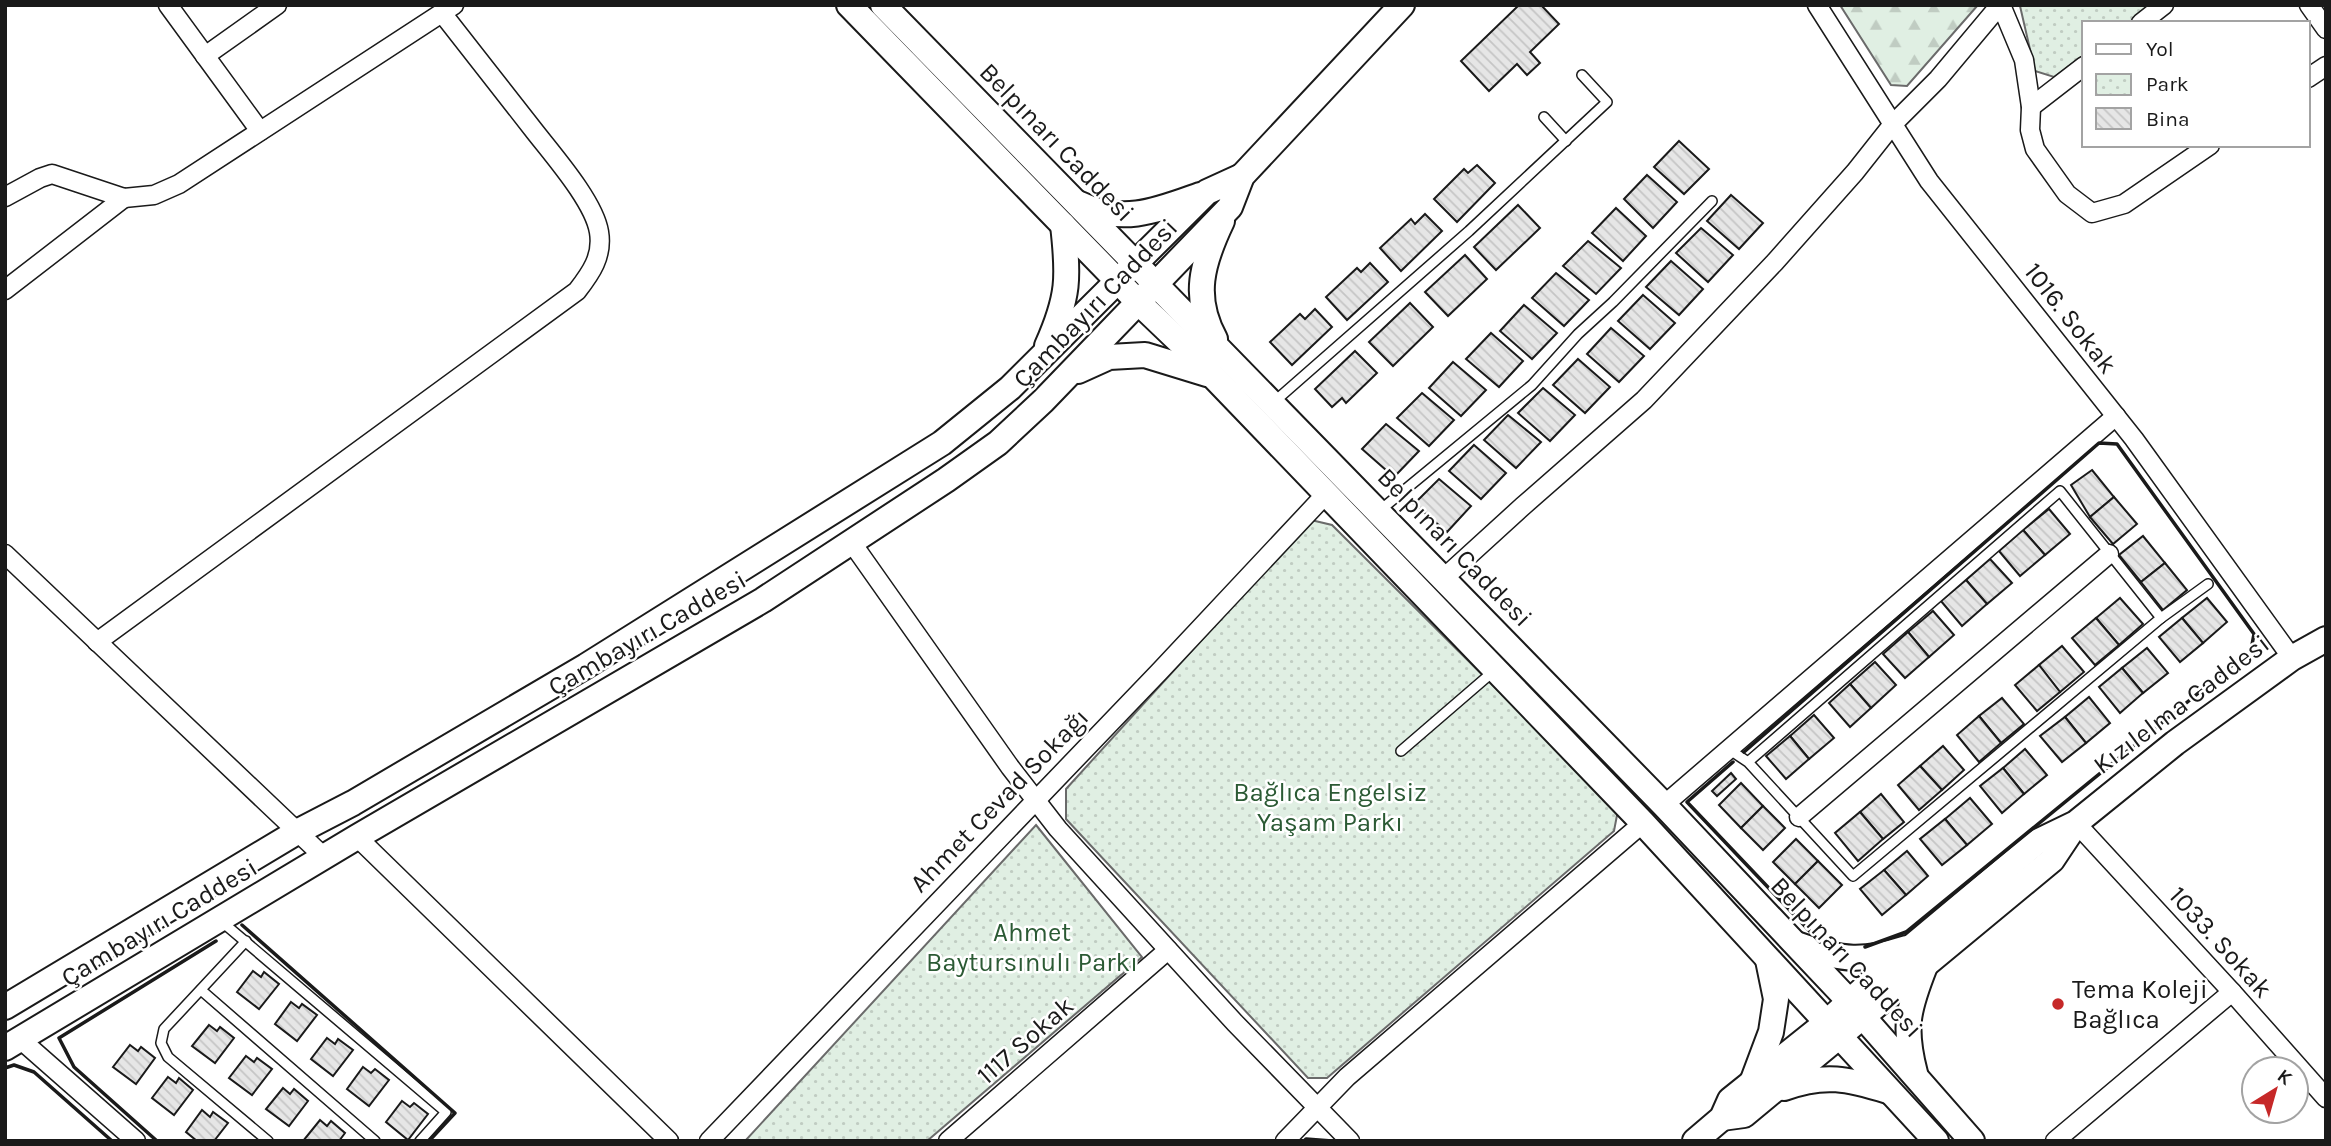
<svg xmlns="http://www.w3.org/2000/svg" width="2331" height="1146" font-family="Karla,sans-serif">
<defs>
<pattern id="forest-firs" width="22" height="20" patternUnits="userSpaceOnUse" patternTransform="scale(1.75)"><rect width="22" height="20" fill="#e0efe3"/><path d="M5 1l3.5 6h-7zM16 11l3.5 6h-7z" fill="#c0ccc2"/></pattern>
<pattern id="park-dots" width="8" height="8" patternUnits="userSpaceOnUse" patternTransform="scale(1.75)"><rect width="8" height="8" fill="#e0efe3"/><path d="M2 2h.1M6 6h.1" fill="none" stroke="#c0ccc2" stroke-width="1.8" stroke-linecap="round"/></pattern>
<pattern id="building-back-hatch" width="6" height="6" patternUnits="userSpaceOnUse" patternTransform="scale(1.75)"><rect width="6" height="6" fill="#e6e6e6"/><path d="M-1 5l2 2M0 0l6 6M5-1l2 2" fill="none" stroke="#c5c5c5"/></pattern>
</defs>
<rect width="100%" height="100%" fill="#fff"/>
<!-- forest -->
<polygon fill="url(#forest-firs)" stroke="#6a6a6a" stroke-width="2" points="1840,5 1978,5 1907,86 1891,85"/>
<!-- park -->
<g fill="url(#park-dots)" stroke="#6a6a6a" stroke-width="2">
<polygon points="2152,5 2128,23 2084,23 2084,55 2054,77 2035,71 2020,6"/>
<polygon points="1311,520 1332,525 1618,810 1614,831 1327,1078 1308,1078 1066,819 1066,789"/>
<polygon points="1036,825 1142,957 927,1141 745,1141"/>
</g>
<!-- building -->
<g fill="url(#building-back-hatch)" stroke="#1a1a1a" stroke-width="2">
<polygon points="1519,5 1541,5 1559,24 1530,52 1540,63 1527,75 1517,64 1489,91 1461,61"/>
<polygon points="1679,141 1709,169 1684,194 1654,167"/>
<polygon points="1477,165 1495,183 1457,222 1434,199 1464,169 1468,173"/>
<polygon points="1647,175 1677,202 1653,228 1624,199"/>
<polygon points="1731,195 1763,223 1739,249 1707,221"/>
<polygon points="1518,205 1540,228 1496,270 1474,247"/>
<polygon points="1616,208 1646,236 1623,261 1592,233"/>
<polygon points="1425,214 1442,231 1401,271 1380,248 1411,219 1415,224"/>
<polygon points="1701,228 1733,255 1708,282 1676,253"/>
<polygon points="1588,241 1621,268 1596,294 1563,266"/>
<polygon points="1465,255 1487,279 1448,316 1425,292"/>
<polygon points="1671,261 1703,289 1679,315 1646,287"/>
<polygon points="1370,263 1388,282 1347,320 1326,297 1357,268 1361,272"/>
<polygon points="1556,273 1589,300 1564,326 1532,298"/>
<polygon points="1643,295 1675,323 1650,349 1618,321"/>
<polygon points="1410,303 1433,327 1393,366 1369,342"/>
<polygon points="1524,305 1557,333 1532,359 1500,331"/>
<polygon points="1315,309 1332,327 1292,365 1270,342 1300,314 1305,319"/>
<polygon points="1611,328 1644,356 1619,382 1587,354"/>
<polygon points="1491,333 1523,361 1499,387 1466,359"/>
<polygon points="1355,351 1377,373 1346,403 1342,398 1332,407 1315,389"/>
<polygon points="1578,359 1610,387 1585,413 1553,385"/>
<polygon points="1453,362 1486,390 1461,416 1429,388"/>
<polygon points="1543,388 1575,415 1550,441 1518,413"/>
<polygon points="1422,393 1454,420 1429,446 1397,418"/>
<polygon points="1508,415 1541,442 1516,468 1484,440"/>
<polygon points="1386,424 1419,451 1394,477 1362,449"/>
<polygon points="1474,445 1506,473 1481,499 1449,471"/>
<polygon points="2092,470 2114,497 2090,517 2071,485"/>
<polygon points="1439,479 1471,506 1447,532 1414,504"/>
<polygon points="2114,497 2137,524 2113,544 2090,517"/>
<polygon points="2049,509 2070,534 2045,555 2023,530"/>
<polygon points="2023,530 2045,555 2020,576 1999,551"/>
<polygon points="2143,536 2165,563 2141,582 2119,555"/>
<polygon points="1990,559 2012,583 1987,604 1966,580"/>
<polygon points="2165,563 2187,590 2163,610 2141,582"/>
<polygon points="1966,580 1987,604 1962,626 1941,601"/>
<polygon points="2120,598 2143,624 2119,645 2096,618"/>
<polygon points="2207,598 2227,622 2203,643 2182,618"/>
<polygon points="1933,611 1954,635 1929,657 1908,632"/>
<polygon points="2096,618 2119,645 2095,665 2072,638"/>
<polygon points="2182,618 2203,643 2180,662 2159,637"/>
<polygon points="1908,632 1929,657 1905,678 1883,654"/>
<polygon points="2062,646 2084,672 2060,692 2039,665"/>
<polygon points="2147,648 2168,673 2143,693 2122,668"/>
<polygon points="1875,662 1896,685 1871,708 1850,684"/>
<polygon points="2039,665 2060,692 2037,711 2015,685"/>
<polygon points="2122,668 2143,693 2120,713 2099,687"/>
<polygon points="1850,684 1871,708 1850,727 1829,703"/>
<polygon points="2089,697 2110,723 2086,743 2065,717"/>
<polygon points="2002,698 2024,724 2001,743 1979,716"/>
<polygon points="1814,715 1834,738 1809,759 1790,736"/>
<polygon points="1979,716 2001,743 1979,762 1957,735"/>
<polygon points="2065,717 2086,743 2062,762 2040,736"/>
<polygon points="1790,736 1809,759 1786,779 1766,756"/>
<polygon points="1943,746 1964,770 1942,790 1920,766"/>
<polygon points="2025,749 2047,775 2024,794 2003,768"/>
<polygon points="1920,766 1942,790 1919,810 1898,785"/>
<polygon points="2003,768 2024,794 2002,813 1980,786"/>
<polygon points="1731,773 1736,779 1717,796 1712,791"/>
<polygon points="1741,783 1763,806 1741,828 1719,805"/>
<polygon points="1881,794 1904,822 1883,839 1860,812"/>
<polygon points="1970,798 1992,824 1967,845 1945,819"/>
<polygon points="1763,806 1785,828 1763,850 1741,828"/>
<polygon points="1860,812 1883,839 1858,861 1835,833"/>
<polygon points="1945,819 1967,845 1942,865 1920,839"/>
<polygon points="1796,839 1818,861 1795,884 1773,862"/>
<polygon points="1907,851 1928,876 1906,895 1884,870"/>
<polygon points="1818,861 1842,885 1819,908 1795,884"/>
<polygon points="1884,870 1906,895 1882,915 1860,889"/>
<polygon points="253,971 261,977 264,972 279,984 259,1009 237,992"/>
<polygon points="291,1002 299,1008 302,1004 317,1015 297,1041 275,1024"/>
<polygon points="209,1025 217,1031 220,1027 234,1038 215,1063 192,1046"/>
<polygon points="327,1038 335,1044 338,1039 353,1050 333,1076 311,1059"/>
<polygon points="130,1045 138,1051 141,1047 155,1058 136,1084 113,1067"/>
<polygon points="246,1056 254,1062 257,1058 272,1069 252,1095 229,1078"/>
<polygon points="363,1067 371,1073 375,1069 389,1080 369,1106 347,1089"/>
<polygon points="168,1077 176,1083 179,1078 193,1090 174,1115 152,1098"/>
<polygon points="283,1088 290,1094 294,1089 308,1101 289,1126 266,1109"/>
<polygon points="402,1101 410,1107 414,1103 428,1114 408,1140 386,1122"/>
<polygon points="202,1110 210,1117 213,1112 228,1123 214,1141 197,1141 186,1132"/>
<polygon points="320,1120 327,1126 331,1121 345,1133 339,1141 303,1141"/>
</g>
<g fill="none" stroke-linecap="round" stroke-linejoin="round">
<!-- lane casing -->
<g stroke="#1a1a1a" stroke-width="12">
<g id="lane">
<polyline points="1544,117 1566,141"/>
<polyline points="1274,402 1469,231 1607,102 1582,75"/>
<polyline points="1378,512 1532,385 1578,334 1613,302 1712,201"/>
<polyline points="2161,618 2208,584"/>
<polyline points="1730,750 1748,762 1853,876 2161,618 2060,491 1748,762"/>
<polyline points="1401,751 1495,670"/>
<polyline points="221,921 446,1112 420,1141"/>
<polyline points="246,941 164,1029 161,1043 168,1057 268,1141"/>
<polyline points="201,990 375,1141"/>
</g>
</g>
<!-- street casing -->
<g stroke="#1a1a1a" stroke-width="21">
<g id="street">
<polyline points="168,5 260,131"/>
<polyline points="1817,5 1929,181 2134,439 2292,658"/>
<polyline points="2001,5 2024,60 2031,107 2030,130 2035,149 2067,194 2092,213 2124,204 2210,145"/>
<polyline points="2309,5 2326,29"/>
<polyline points="2141,23 2164,5"/>
<polyline points="205,56 277,5"/>
<polyline points="2308,78 2326,66"/>
<polyline points="2031,107 2084,66"/>
<polyline points="5,197 40,178 52,174 124,198 154,195 179,184 454,5"/>
<polyline points="5,290 124,198"/>
<polyline points="852,543 1010,767 1058,829 1235,1023 1350,1141"/>
<polyline points="5,554 324,857"/>
<polyline points="1444,578 1523,506 1644,400 1775,262 1855,172 1893,124 1938,79 2000,5"/>
<path d="M97,642l480,-351c14,-18 26,-35 22,-59 -5,-31 -47,-78 -67,-104 -30,-38 -60,-77 -90,-115"/>
<polyline points="1664,805 2116,416"/>
<polyline points="1799,817 2109,554"/>
<polyline points="2076,823 2232,992 2326,1098"/>
<polyline points="357,837 669,1141"/>
<polyline points="20,1039 136,1141"/>
<polyline points="709,1141 1159,672 1325,495"/>
<polyline points="948,1141 1168,950"/>
<polyline points="1285,1141 1347,1077 1643,823"/>
<polyline points="2055,1141 2232,992"/>
</g>
</g>
<!-- secondary casing -->
<g stroke="#1a1a1a" stroke-width="28">
<g id="secondary">
<polyline points="849,5 1138,302 1184,346 1643,823 1936,1141"/>
<polyline points="883,5 1664,805 1850,1002 1972,1141"/>
<path d="M1080,204c43,21 78,6 120,-9"/>
<path d="M1215,339c-23,-42 -13,-76 7,-118"/>
<path d="M1047,346c22,-49 22,-69 16,-121"/>
<polyline points="1078,371 1109,357 1145,355 1207,374"/>
<path d="M1799,945c44,16 64,17 108,3"/>
<polyline points="5,1007 297,832 353,803 586,666 942,443 1010,388 1207,192 1242,176"/>
<polyline points="5,1048 357,837 763,600 946,480 998,443 1043,401 1230,207 1242,176 1402,5"/>
<path d="M1915,1073c-12,-46 -7,-64 10,-107"/>
<polyline points="1753,1080 1771,1032 1776,999 1768,960"/>
<path d="M1784,1088c41,-15 64,-9 104,3"/>
<polyline points="1722,1118 1744,1115 2052,860 2076,824"/>
<polyline points="1695,1141 1722,1118 1730,1100 1826,1023 1891,964 2037,842 2076,823 2175,743 2292,658 2326,639"/>
</g>
</g>
<!-- lane -->
<use href="#lane" stroke="#fff" stroke-width="9"/>
<!-- street -->
<use href="#street" stroke="#fff" stroke-width="18"/>
<!-- secondary -->
<use href="#secondary" stroke="#fff" stroke-width="24"/>
<!-- wall -->
<g stroke="#1a1a1a" stroke-width="3.5">
<polyline points="1744,752 2099,443 2117,444 2254,634 2251,650 1906,932 1865,947"/>
<polyline points="1733,762 1687,802 1820,942"/>
<polyline points="242,925 455,1113 429,1141"/>
<polyline points="5,1068 14,1065 34,1072 112,1141"/>
<polyline points="157,1141 74,1067 59,1038 216,941"/>
<polyline points="1304,1141 1306,1139 1332,1141"/>
</g>
</g>
<!-- markers -->
<circle fill="#c62828" stroke="#fff" stroke-width="2.5" cx="2058" cy="1004" r="7"/>
<g text-anchor="middle" stroke-width="5" stroke-linejoin="round" paint-order="stroke">
<!-- street labels -->
<g font-size="26" fill="#1a1a1a" stroke="#fff">
<text transform="translate(1057 142) rotate(46)" y="9">Belpınarı Caddesi</text>
<text transform="translate(1095 303) rotate(-46)" y="9">Çambayırı Caddesi</text>
<text transform="translate(2071 318) rotate(52)" y="9">1016. Sokak</text>
<text transform="translate(1455 547) rotate(46)" y="9">Belpınarı Caddesi</text>
<text transform="translate(647 633) rotate(-30)" y="9">Çambayırı Caddesi</text>
<text transform="translate(2181 704) rotate(-37)" y="9">Kızılelma Caddesi</text>
<text transform="translate(999 800) rotate(-46)" y="9">Ahmet Cevad Sokağı</text>
<text transform="translate(159 922) rotate(-31)" y="9">Çambayırı Caddesi</text>
<text transform="translate(2221 942) rotate(48)" y="9">1033. Sokak</text>
<text transform="translate(1847 957) rotate(47)" y="9">Belpınarı Caddesi</text>
<text transform="translate(1025 1040) rotate(-41)" y="9">1117 Sokak</text>
</g>
<!-- park labels -->
<g font-size="26" fill="#2b5a34" stroke="#fff">
<text x="1330" y="801">Bağlıca Engelsiz<tspan x="1330" dy="30">Yaşam Parkı</tspan></text>
<text x="1032" y="941">Ahmet<tspan x="1032" dy="30">Baytursınulı Parkı</tspan></text>
</g>
<!-- poi labels -->
<g font-size="26" fill="#1a1a1a" stroke="#fff" text-anchor="start">
<text x="2072" y="998">Tema Koleji<tspan x="2072" dy="30">Bağlıca</tspan></text>
</g>
</g>
<!-- border -->
<rect width="2331" height="1146" fill="none" stroke="#1a1a1a" stroke-width="14"/>
<!-- legend -->
<rect x="2082" y="21" width="228" height="126" fill="#ffffff" stroke="#a3a3a3" stroke-width="2"/>
<rect x="2096" y="44" width="35" height="10" fill="#ffffff" stroke="#a3a3a3" stroke-width="2"/>
<text x="2146" y="56" font-size="21" fill="#1a1a1a">Yol</text>
<rect x="2096" y="74" width="35" height="21" fill="url(#park-dots)" stroke="#a3a3a3" stroke-width="2"/>
<text x="2146" y="91" font-size="21" fill="#1a1a1a">Park</text>
<rect x="2096" y="108" width="35" height="21" fill="url(#building-back-hatch)" stroke="#a3a3a3" stroke-width="2"/>
<text x="2146" y="126" font-size="21" fill="#1a1a1a">Bina</text>
<!-- north arrow -->
<g transform="translate(2275 1090) rotate(37)"><circle r="33" fill="#ffffff" stroke="#a3a3a3" stroke-width="2"/>
<path d="M0-5L12 26L0 18L-12 26Z" fill="#c62828"/>
<text y="-10" font-size="19" font-weight="bold" text-anchor="middle" fill="#1a1a1a">K</text>
</g>
</svg>
